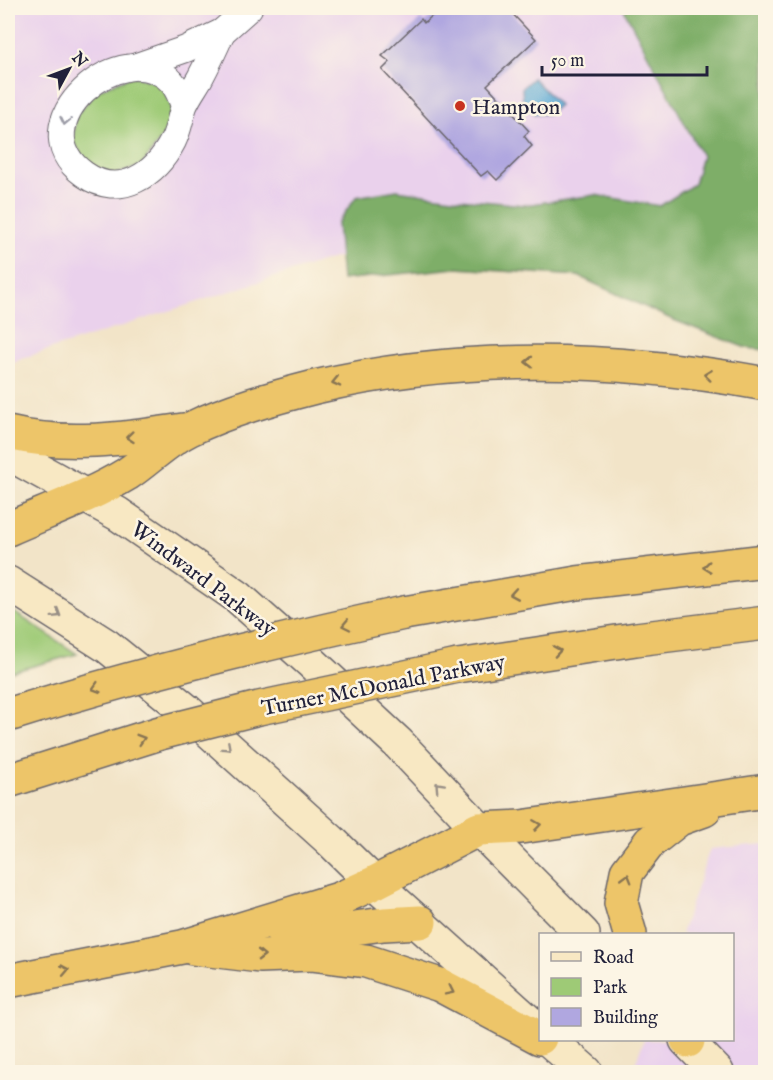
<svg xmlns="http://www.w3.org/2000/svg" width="773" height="1080" font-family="'IM FELL English',serif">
<rect width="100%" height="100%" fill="#fcf5e5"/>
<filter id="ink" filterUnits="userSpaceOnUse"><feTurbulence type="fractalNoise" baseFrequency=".0167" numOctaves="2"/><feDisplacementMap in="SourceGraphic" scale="12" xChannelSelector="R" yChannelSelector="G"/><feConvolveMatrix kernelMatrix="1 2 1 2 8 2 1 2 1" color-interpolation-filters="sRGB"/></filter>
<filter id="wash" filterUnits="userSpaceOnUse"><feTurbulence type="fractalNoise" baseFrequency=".008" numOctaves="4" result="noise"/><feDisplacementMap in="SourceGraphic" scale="24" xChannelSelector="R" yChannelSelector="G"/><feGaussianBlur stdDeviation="1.35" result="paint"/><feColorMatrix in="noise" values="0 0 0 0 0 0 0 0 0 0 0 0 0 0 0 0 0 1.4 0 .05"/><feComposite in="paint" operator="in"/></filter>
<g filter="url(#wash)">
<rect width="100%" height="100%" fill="#f2e4c8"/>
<!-- built -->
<g fill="#ead1ec">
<polygon points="8,8 623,8 756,256 552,240 337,257 23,358 8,366"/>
<polygon points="765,844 765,1072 632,1072 644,1040 732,1040 732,934 681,934 710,849"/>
</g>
<!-- green -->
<g fill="#9eca76" stroke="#607658" stroke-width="1.5">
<polygon points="132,76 161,83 172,109 165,134 141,166 114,175 87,164 73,141 76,115 98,90"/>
<polygon points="8,608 77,654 8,673"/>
</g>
<!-- forest -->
<polygon fill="#7eae67" stroke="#506851" stroke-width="1.5" points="623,8 765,8 765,350 746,348 671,319 578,276 456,268 342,280 337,224 356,197 397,190 459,199 525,205 595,195 660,206 694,184 702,156"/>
<!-- water -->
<polygon fill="#5ba9d5" stroke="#3e6688" stroke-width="1.5" points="533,78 559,105 549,114 535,114 523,103 522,88"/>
<g id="blocks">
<!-- building -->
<polygon fill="#b0a7e0" points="441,8 507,8 536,39 487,85 529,131 524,136 532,146 497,180 488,171 481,176 382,70 390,62 382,56 421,19 424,23"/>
</g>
</g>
<g filter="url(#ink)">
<use href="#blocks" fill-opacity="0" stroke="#6b666c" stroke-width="1.5"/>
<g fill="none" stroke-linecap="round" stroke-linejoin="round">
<!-- minor casing -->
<g stroke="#6b666c" stroke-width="28">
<g id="minor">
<polyline points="137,66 186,49 222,32 249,8"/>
<path d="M184,106c-3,-9 -6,-17 -12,-24 -48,-52 -157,43 -88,92 36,26 72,0 89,-33 6,-12 7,-23 11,-35 4,-10 11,-19 16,-28 8,-15 15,-30 22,-46"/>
</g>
</g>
<!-- secondary casing -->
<g stroke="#6b666c" stroke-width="36">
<g id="secondary">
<polyline points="8,453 118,514 238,597 311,662 399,744 479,829 583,934"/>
<polyline points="8,583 107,646 186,710 331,841 374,883 540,1032"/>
<polyline points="549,1040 586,1072"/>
<polyline points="686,1040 717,1072"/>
</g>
</g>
<!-- motorway casing -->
<g stroke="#6b666c" stroke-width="36">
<g id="motorway">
<path d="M8,433c58,14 116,6 175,-3"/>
<path d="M8,529c38,-17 83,-33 119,-55 21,-14 40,-34 63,-45 39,-19 82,-31 125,-42 148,-35 301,-30 451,-3"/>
<polyline points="404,613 577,583 766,561"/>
<polyline points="458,666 636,639 766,623"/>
<polyline points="8,781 65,763"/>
<polyline points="278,926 317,933 384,924 420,922"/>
<polyline points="630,934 621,903 627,872 650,842 679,819 704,810"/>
<polyline points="193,948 260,956 311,954 366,961 440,985 540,1038"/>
<polyline points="8,981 182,947 339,899 374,883 479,829 521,827 766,791"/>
<polyline points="687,1040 688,1041"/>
</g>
</g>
<!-- minor -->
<use href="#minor" stroke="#fff" stroke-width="26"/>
<!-- secondary -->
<use href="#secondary" stroke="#f8e8c3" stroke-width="33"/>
<!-- motorway -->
<use href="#motorway" stroke="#edc569" stroke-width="33"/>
<!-- motorway-bridge casing -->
<g stroke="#6b666c" stroke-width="36" stroke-linecap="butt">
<g id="motorway-bridge">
<path d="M8,715c130,-41 262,-73 396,-102"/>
<polyline points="65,763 160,733 259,708 458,666"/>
</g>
</g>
<!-- motorway-bridge -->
<use href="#motorway-bridge" stroke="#edc569" stroke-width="33"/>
</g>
<!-- one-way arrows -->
<defs><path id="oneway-chevron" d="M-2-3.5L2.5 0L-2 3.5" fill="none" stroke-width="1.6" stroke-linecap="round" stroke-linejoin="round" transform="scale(1.5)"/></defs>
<use stroke="#9c9ca7" href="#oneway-chevron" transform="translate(65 121) rotate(102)"/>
<g stroke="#887452">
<use href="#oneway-chevron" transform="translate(529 362) rotate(180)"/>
<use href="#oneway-chevron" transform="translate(708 375) rotate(-173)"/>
<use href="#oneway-chevron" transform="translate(336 382) rotate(167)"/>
<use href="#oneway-chevron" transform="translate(130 437) rotate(174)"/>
<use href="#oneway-chevron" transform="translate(707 567) rotate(173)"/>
<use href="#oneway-chevron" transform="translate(514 594) rotate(170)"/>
<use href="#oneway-chevron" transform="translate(346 625) rotate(168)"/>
<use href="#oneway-chevron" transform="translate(557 651) rotate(-9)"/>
<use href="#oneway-chevron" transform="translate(96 688) rotate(163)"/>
<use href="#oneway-chevron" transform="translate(141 739) rotate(-17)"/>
<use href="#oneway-chevron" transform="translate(537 825) rotate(-8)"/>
<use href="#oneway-chevron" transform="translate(627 878) rotate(-74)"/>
<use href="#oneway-chevron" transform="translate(261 955) rotate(1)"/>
<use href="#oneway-chevron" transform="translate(65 970) rotate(-11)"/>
<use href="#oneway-chevron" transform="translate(450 991) rotate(26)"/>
</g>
<g stroke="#988f86">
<use href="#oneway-chevron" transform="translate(57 614) rotate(32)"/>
<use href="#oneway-chevron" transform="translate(227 747) rotate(42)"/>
<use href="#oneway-chevron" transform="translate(439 786) rotate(-133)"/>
</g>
</g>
<!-- markers -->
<circle fill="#c8321e" stroke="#fcf5e5" stroke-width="2" cx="460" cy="106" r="6"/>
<g text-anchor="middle" stroke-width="5" stroke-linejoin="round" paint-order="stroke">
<!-- poi labels -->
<g font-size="22" fill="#22223b" stroke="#fcf5e5" text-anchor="start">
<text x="472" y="114">Hampton</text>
</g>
<!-- street labels -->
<g font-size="22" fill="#22223b" stroke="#fcf5e5">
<text transform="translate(204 578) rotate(37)" y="8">Windward Parkway</text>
<text transform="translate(383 684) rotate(-11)" y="8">Turner McDonald Parkway</text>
</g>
</g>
<!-- margin -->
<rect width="773" height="1080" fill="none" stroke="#fcf5e5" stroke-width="30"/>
<!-- legend -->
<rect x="539" y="933" width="195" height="108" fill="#fcf5e5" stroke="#a5a1a1" stroke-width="1.5"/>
<rect x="551" y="952" width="30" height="9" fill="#f8e8c3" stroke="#a5a1a1" stroke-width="1.5"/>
<text x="593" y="963" font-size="18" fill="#22223b">Road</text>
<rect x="551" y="978" width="30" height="18" fill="#9eca76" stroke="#a5a1a1" stroke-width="1.5"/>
<text x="593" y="993" font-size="18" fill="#22223b">Park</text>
<rect x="551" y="1008" width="30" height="18" fill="#b0a7e0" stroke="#a5a1a1" stroke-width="1.5"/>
<text x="593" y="1023" font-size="18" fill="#22223b">Building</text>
<!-- north arrow -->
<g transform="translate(69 69) rotate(49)" stroke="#fcf5e5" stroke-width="4.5" paint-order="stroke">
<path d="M0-4.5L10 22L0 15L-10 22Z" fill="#22223b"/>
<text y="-9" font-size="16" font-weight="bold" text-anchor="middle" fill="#22223b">N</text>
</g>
<!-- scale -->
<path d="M542 66v9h165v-9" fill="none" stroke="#22223b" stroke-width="3"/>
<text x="551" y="66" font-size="18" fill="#22223b" stroke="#fcf5e5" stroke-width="4.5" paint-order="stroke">50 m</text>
</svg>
